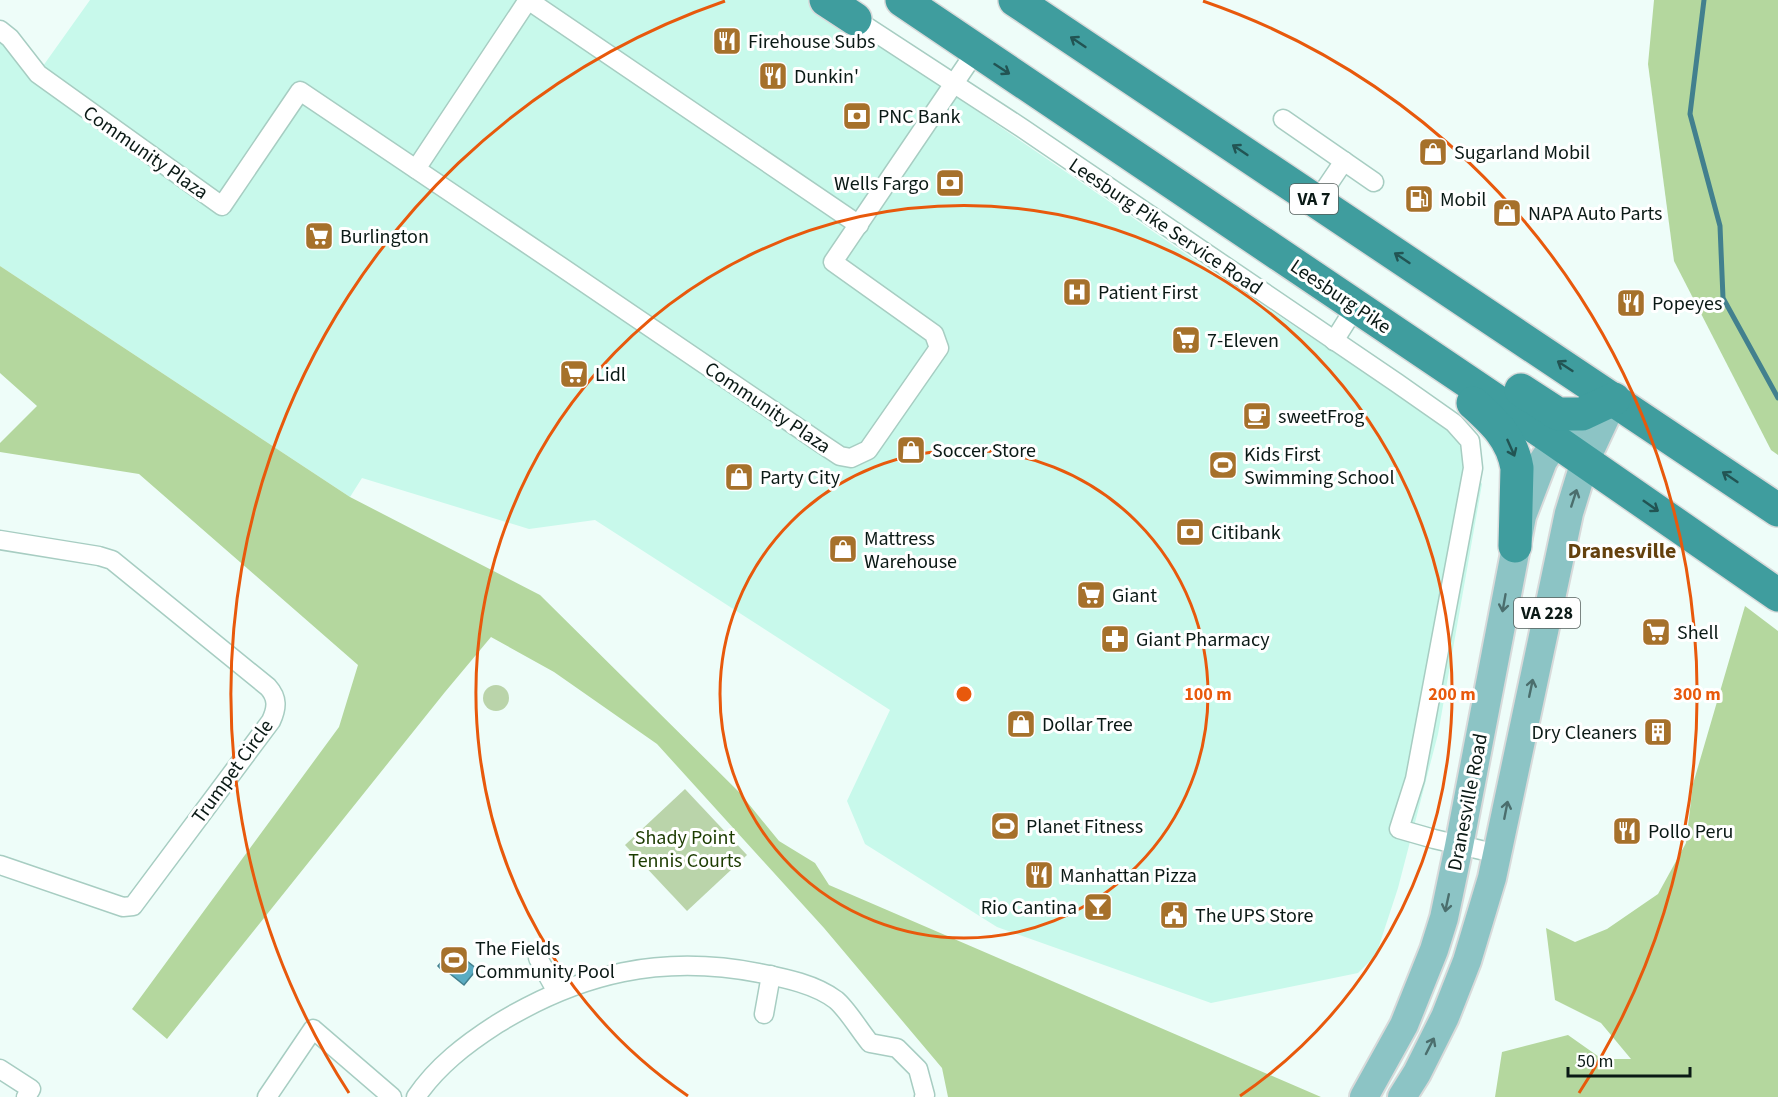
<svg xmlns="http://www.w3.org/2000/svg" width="1778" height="1097" font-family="'Source Sans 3',sans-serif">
<rect width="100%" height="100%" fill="#eefdf9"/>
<!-- built -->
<polygon fill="#c8f9eb" points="90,0 815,0 1199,263 1450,429 1482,484 1438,734 1398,888 1376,955 1358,973 1211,1003 997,927 865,844 847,801 890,710 595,520 529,529 362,478 350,497 0,266 0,30 38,73"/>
<!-- green -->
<g fill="#bad4aa">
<circle cx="496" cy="698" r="13"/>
<polygon points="685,789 747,855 687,911 625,845"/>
</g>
<!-- forest -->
<g fill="#b4d79e">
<polygon points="1654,0 1778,0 1778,455 1771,450 1674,261 1648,64"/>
<polygon points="0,266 350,497 540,595 739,792 779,841 815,863 829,885 1321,1097 948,1097 942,1068 824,928 657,744 554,672 491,637 445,692 167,1039 132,1009 339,727 358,665 139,474 0,452 0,443 37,406 0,373"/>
<polygon points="1745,606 1778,631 1778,1097 1495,1097 1502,1052 1568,1035 1602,1059 1631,1059 1601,1023 1555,1000 1546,928 1575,942 1607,929 1658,894 1686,843 1693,784"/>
</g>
<!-- water -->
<polygon fill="#5aacc2" stroke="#42808e" stroke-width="1.5" points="454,947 458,951 457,953 477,969 464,985 444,969 442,970 438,966"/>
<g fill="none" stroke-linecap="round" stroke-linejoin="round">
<!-- stream -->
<polyline stroke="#42808e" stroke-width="5" points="1704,0 1690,114 1720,226 1723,298 1778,398"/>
<!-- street casing -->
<g stroke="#a7cdc2" stroke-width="21">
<g id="street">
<polyline points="855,19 1022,128 1397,383 1454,423 1470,441 1473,468 1415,779 1399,829 1434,839 1498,854"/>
<polyline points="0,30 10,38 38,74 222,206 300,91 560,266 822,444 840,456 851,458 868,450 939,348 934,334 833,262 976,51"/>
<polyline points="1283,119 1374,182"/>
<polyline points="416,169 528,0 859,225"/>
<polyline points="1317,201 1344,161"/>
<polyline points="1334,341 1356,306"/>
<path d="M0,540l99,16 13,4 156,127c10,11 9,21 3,34l-138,185 -10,1 -123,-42"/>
<polyline points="538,958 557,992"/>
<polyline points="764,1014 771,975"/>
<polyline points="0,1069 31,1089 26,1097"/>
<polyline points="267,1097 313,1029 392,1097"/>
<path d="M416,1097c21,-31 50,-53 81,-73 83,-51 165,-70 262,-51 25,5 56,11 77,27 11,9 24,31 34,43l27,5 21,21 7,26 -1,2"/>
</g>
</g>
<!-- primary casing -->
<g stroke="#d8dada" stroke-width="32">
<g id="primary">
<polyline points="1364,1097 1404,1025 1434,950 1444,918 1459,846 1522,516 1543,461 1556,441 1573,428"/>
<polyline points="1402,1097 1417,1073 1445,1017 1467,961 1492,878 1569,513 1585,461 1614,399"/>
</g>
</g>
<!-- highway casing -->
<g stroke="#d8dada" stroke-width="36">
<g id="highway">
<polyline points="826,0 855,19"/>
<polyline points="902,0 1544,433 1778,595"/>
<polyline points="1015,0 1778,510"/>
<polyline points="1521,390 1558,414 1582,414 1614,399"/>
<path d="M1473,403c21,19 39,35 44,65l-2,78"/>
</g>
</g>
<!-- street -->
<use href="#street" stroke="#fff" stroke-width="18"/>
<!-- primary -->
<use href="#primary" stroke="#8cc4c5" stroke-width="28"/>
<!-- highway -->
<use href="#highway" stroke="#3f9d9e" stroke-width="33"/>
</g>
<!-- one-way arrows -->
<defs><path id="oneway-shaft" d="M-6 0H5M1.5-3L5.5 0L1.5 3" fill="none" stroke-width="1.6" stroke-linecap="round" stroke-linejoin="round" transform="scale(1.5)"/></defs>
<g stroke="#225453">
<use href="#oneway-shaft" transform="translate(1078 42) rotate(-146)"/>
<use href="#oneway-shaft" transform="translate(1002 69) rotate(33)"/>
<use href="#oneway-shaft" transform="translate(1240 150) rotate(-146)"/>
<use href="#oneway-shaft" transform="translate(1402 258) rotate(-146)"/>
<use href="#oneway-shaft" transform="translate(1565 366) rotate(-147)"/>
<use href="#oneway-shaft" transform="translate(1511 448) rotate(66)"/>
<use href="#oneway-shaft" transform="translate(1730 477) rotate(-146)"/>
<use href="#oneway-shaft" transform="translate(1651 506) rotate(35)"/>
</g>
<g stroke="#4b6e6d">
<use href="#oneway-shaft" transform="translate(1574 498) rotate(-72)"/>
<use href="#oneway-shaft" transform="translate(1504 603) rotate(100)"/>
<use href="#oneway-shaft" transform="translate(1531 688) rotate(-78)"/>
<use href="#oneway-shaft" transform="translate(1506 810) rotate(-79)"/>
<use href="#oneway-shaft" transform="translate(1447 903) rotate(102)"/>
<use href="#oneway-shaft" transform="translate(1430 1046) rotate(-63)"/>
</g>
<!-- distance rings -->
<g fill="none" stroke="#e8590c" stroke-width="3">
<circle cx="964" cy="694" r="244"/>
<path d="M688 1096A488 488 0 1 1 1240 1096"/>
<path d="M349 1093A733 733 0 0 1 725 1M1203 1A733 733 0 0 1 1579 1093"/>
</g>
<!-- icons -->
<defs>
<g id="restaurant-square" transform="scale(1.5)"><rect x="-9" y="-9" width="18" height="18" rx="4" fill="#a6712b" stroke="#fff"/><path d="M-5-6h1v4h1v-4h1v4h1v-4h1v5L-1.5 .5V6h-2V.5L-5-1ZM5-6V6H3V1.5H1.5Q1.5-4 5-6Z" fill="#fff"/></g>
<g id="bank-square" transform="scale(1.5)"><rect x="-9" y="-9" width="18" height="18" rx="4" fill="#a6712b" stroke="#fff"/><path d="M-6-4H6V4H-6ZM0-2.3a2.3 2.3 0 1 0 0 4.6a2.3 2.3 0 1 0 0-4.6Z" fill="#fff"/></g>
<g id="shop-square" transform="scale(1.5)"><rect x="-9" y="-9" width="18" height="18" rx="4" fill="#a6712b" stroke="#fff"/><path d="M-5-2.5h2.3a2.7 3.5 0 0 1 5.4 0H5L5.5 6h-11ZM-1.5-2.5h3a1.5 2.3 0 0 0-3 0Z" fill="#fff"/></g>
<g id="fuel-square" transform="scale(1.5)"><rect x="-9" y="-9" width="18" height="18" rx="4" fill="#a6712b" stroke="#fff"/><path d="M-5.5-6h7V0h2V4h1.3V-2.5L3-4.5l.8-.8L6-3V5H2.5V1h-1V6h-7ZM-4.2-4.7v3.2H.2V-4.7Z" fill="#fff"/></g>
<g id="supermarket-square" transform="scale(1.5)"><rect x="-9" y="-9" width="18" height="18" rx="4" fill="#a6712b" stroke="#fff"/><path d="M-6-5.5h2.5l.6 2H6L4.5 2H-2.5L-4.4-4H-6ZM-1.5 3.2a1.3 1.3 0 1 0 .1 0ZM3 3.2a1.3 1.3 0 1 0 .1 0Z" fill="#fff"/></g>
<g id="hospital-square" transform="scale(1.5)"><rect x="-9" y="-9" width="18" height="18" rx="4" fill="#a6712b" stroke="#fff"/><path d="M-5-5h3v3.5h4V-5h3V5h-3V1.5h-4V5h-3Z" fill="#fff"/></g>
<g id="cafe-square" transform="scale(1.5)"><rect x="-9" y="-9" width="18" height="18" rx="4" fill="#a6712b" stroke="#fff"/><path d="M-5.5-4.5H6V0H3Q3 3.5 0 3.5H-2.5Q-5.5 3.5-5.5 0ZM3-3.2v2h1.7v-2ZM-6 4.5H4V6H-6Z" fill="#fff"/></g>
<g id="stadium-square" transform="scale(1.5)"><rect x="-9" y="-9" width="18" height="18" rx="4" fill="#a6712b" stroke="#fff"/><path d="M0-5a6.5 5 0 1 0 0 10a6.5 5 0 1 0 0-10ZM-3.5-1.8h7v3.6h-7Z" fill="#fff"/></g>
<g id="pharmacy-square" transform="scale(1.5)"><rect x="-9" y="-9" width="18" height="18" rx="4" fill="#a6712b" stroke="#fff"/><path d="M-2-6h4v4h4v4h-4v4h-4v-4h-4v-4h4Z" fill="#fff"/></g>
<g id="building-square" transform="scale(1.5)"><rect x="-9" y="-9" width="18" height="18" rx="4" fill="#a6712b" stroke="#fff"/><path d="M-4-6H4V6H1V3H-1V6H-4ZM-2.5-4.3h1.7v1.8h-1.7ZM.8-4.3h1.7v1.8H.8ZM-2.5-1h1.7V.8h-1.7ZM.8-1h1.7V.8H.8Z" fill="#fff"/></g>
<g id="bar-square" transform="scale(1.5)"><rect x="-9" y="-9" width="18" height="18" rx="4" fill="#a6712b" stroke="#fff"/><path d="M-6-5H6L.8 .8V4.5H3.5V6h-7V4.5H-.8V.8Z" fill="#fff"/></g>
<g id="civic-square" transform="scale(1.5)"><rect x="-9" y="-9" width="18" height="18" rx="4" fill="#a6712b" stroke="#fff"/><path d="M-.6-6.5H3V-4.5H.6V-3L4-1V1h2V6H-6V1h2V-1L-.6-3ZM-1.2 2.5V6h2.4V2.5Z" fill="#fff"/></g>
</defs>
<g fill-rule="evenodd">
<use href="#restaurant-square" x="727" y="41"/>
<use href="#restaurant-square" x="773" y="76"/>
<use href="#bank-square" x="857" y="116"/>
<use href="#shop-square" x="1433" y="152"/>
<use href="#bank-square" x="950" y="183"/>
<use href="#fuel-square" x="1419" y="199"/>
<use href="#shop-square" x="1507" y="213"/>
<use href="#supermarket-square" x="319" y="236"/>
<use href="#hospital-square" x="1077" y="292"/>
<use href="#restaurant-square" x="1631" y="303"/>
<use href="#supermarket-square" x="1186" y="340"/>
<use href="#supermarket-square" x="574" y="374"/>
<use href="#cafe-square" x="1257" y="416"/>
<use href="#shop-square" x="911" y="450"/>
<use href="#stadium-square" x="1223" y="465"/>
<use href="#shop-square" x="739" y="477"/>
<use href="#bank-square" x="1190" y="532"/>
<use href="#shop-square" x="843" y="549"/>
<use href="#supermarket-square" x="1091" y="595"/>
<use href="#supermarket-square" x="1656" y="632"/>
<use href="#pharmacy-square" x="1115" y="639"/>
<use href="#shop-square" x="1021" y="724"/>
<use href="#building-square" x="1658" y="732"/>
<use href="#stadium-square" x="1005" y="826"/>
<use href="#restaurant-square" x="1627" y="831"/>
<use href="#restaurant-square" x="1039" y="875"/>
<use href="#bar-square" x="1098" y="907"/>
<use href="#civic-square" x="1174" y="915"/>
<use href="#stadium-square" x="454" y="960"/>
</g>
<g text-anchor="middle" stroke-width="6" stroke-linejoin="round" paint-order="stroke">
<!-- shield labels -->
<g fill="#fff" stroke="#545e5b" stroke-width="1.5">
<rect x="1290" y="184" width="48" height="30" rx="4.5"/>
<rect x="1514" y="598" width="66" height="30" rx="4.5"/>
</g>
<g font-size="18" font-weight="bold" fill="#0a1915">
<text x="1314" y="205">VA 7</text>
<text x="1547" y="619">VA 228</text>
</g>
<!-- poi labels -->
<g font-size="20" fill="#0a1915" stroke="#fff" text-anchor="start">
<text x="748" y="48">Firehouse Subs</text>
<text x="794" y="83">Dunkin'</text>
<text x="878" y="123">PNC Bank</text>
<text x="1454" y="159">Sugarland Mobil</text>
<text x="929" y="190" text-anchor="end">Wells Fargo</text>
<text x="1440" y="206">Mobil</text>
<text x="1528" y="220">NAPA Auto Parts</text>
<text x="340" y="243">Burlington</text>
<text x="1098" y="299">Patient First</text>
<text x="1652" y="310">Popeyes</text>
<text x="1207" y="347">7-Eleven</text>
<text x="595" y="381">Lidl</text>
<text x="1278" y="423">sweetFrog</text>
<text x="932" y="457">Soccer Store</text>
<text x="1244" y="461">Kids First<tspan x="1244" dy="23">Swimming School</tspan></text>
<text x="760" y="484">Party City</text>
<text x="1211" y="539">Citibank</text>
<text x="864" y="545">Mattress<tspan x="864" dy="23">Warehouse</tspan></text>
<text x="1112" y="602">Giant</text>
<text x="1677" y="639">Shell</text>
<text x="1136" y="646">Giant Pharmacy</text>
<text x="1042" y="731">Dollar Tree</text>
<text x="1637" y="739" text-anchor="end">Dry Cleaners</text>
<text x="1026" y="833">Planet Fitness</text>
<text x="1648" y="838">Pollo Peru</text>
<text x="1060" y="882">Manhattan Pizza</text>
<text x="1077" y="914" text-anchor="end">Rio Cantina</text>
<text x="1195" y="922">The UPS Store</text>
<text x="475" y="955">The Fields<tspan x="475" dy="23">Community Pool</tspan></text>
</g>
<!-- street labels -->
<g font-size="20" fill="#0a1915" stroke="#fff">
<text transform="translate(146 152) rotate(35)" y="7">Community Plaza</text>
<text transform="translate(1166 226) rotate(34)" y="7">Leesburg Pike Service Road</text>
<text transform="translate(1341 296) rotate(34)" y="7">Leesburg Pike</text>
<text transform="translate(768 407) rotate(34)" y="7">Community Plaza</text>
<text transform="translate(232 771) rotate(-54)" y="7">Trumpet Circle</text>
<text transform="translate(1467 802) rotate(-79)" y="7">Dranesville Road</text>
</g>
<!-- park labels -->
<g font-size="20" fill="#1c3b00" stroke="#fff">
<text x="685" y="844">Shady Point<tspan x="685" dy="23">Tennis Courts</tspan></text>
</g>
<!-- quarter labels -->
<g font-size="22" font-weight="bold" fill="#64410e" stroke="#fff">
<text x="1622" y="558">Dranesville</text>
</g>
</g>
<circle cx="964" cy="694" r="9" fill="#e8590c" stroke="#fff" stroke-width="3"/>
<g font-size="18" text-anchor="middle" font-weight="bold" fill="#e8590c" stroke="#fff" stroke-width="6" stroke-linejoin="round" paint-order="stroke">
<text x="1208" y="700">100 m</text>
<text x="1452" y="700">200 m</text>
<text x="1697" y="700">300 m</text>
</g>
<!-- scale -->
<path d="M1568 1067v9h122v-9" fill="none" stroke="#0a1915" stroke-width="3"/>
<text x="1577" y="1067" font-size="18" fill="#0a1915" stroke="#ffffff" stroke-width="4.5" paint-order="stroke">50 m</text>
</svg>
